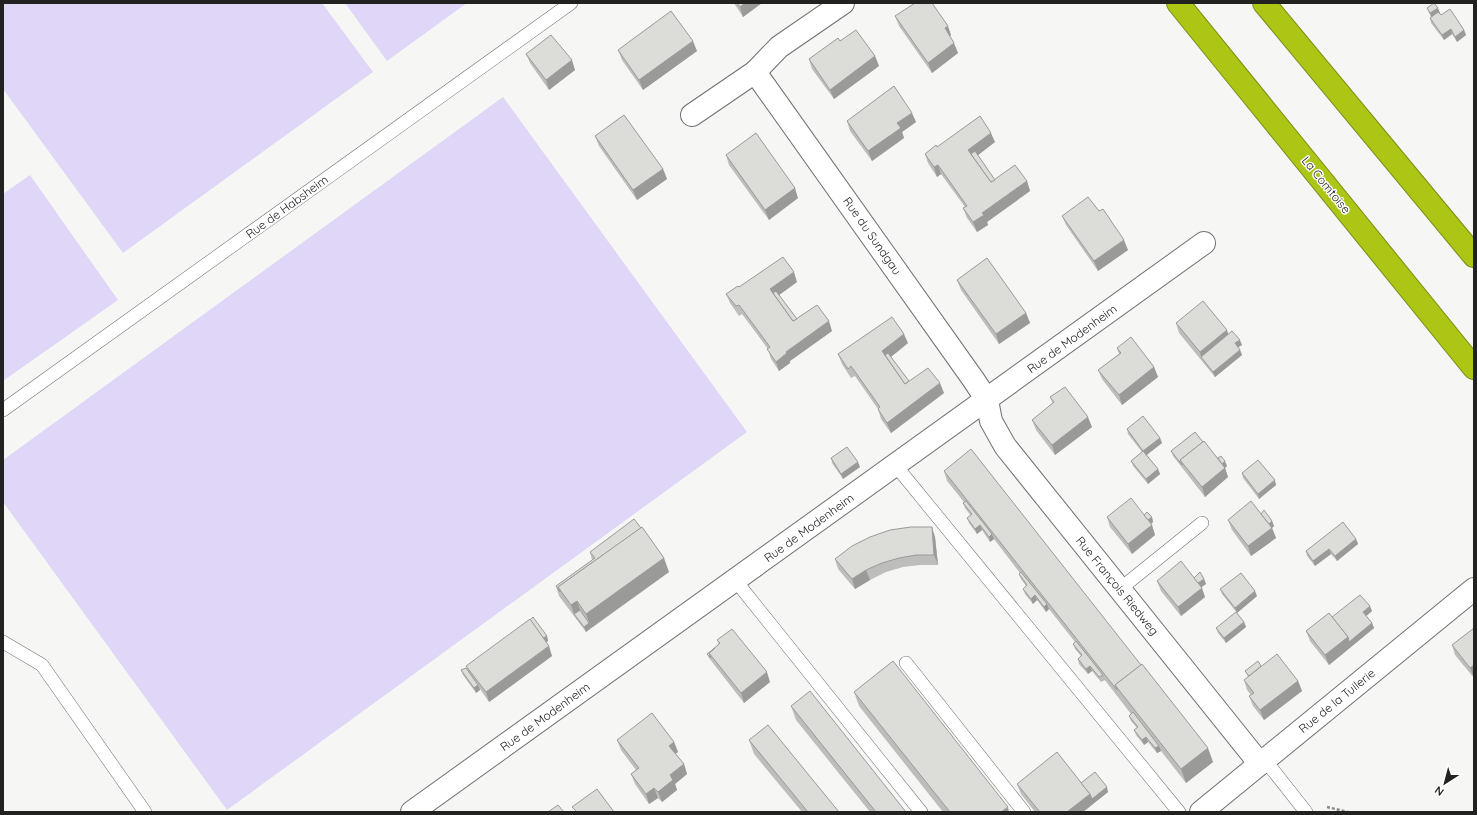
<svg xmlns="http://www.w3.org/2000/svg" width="1477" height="815" font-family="Quicksand,sans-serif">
<rect width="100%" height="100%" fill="#f6f7f4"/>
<!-- green -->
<g fill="#e0d7f8">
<polygon points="3,3 322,3 373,72 123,253 3,89"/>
<polygon points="345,3 467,3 387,61"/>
<polygon points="503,97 747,432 227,810 3,502 3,460"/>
<polygon points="30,175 118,300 3,381 3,194"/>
</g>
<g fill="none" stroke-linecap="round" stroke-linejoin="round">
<!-- service casing -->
<g stroke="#70716e" stroke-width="14">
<g id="service">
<polyline points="3,410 571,3"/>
<polyline points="896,466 1179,812"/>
<polyline points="735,580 921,812"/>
<polyline points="1120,589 1202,523"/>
<polyline points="3,642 42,665 145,812"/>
<polyline points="906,663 1024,812"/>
<polyline points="1265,760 1306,812"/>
</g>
</g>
<!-- minor casing -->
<g stroke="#70716e" stroke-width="24">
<g id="minor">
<polyline points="755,72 779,47 843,3"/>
<polyline points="692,115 755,72 973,379 987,400 991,421 1005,446 1260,764"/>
<polyline points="412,812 1204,243"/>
<polyline points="1201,812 1474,589"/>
</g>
</g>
<!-- motorway casing -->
<g stroke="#7c8c19" stroke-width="24">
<g id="motorway">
<polyline points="1178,3 1474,368"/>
<polyline points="1264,3 1474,256"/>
</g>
</g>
<!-- path -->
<polyline stroke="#8a8a88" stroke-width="2.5" stroke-dasharray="3 2" stroke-linecap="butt" points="1327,807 1348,812"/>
<!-- service -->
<use href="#service" stroke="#fff" stroke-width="13"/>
<!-- minor -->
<use href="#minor" stroke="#fff" stroke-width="22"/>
<!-- motorway -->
<use href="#motorway" stroke="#adc515" stroke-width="22"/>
</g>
<!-- wall -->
<g fill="#bdbebb">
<polygon points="734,3 762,3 743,17"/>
<polygon points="1427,8 1440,13 1441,15 1464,30 1466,35 1457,42 1452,34 1444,40 1431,23 1430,18 1431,17 1429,13"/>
<polygon points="895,16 951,35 950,36 958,53 932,73 899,26"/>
<polygon points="840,41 875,56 879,66 834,99 812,69 809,59"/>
<polygon points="618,50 697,51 643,90 622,60"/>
<polygon points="526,54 575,70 549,90 530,63"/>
<polygon points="847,121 916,122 902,132 904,138 872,161 850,131"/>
<polygon points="595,136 663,169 667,179 637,200 599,146"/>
<polygon points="995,142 978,155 995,180 1027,181 1030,191 987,222 988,225 977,232 967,218 963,208 965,207 941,174 937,177 928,163 925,154 937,147"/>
<polygon points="726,155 798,198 769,220 729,165"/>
<polygon points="1099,211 1128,250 1098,271 1066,225 1062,216"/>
<polygon points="957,280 1026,313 1030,323 999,344 961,290"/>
<polygon points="797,282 779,295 797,319 832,331 790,361 790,363 779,371 771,359 768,349 742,314 739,316 730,303 726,294 739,287"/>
<polygon points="1176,323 1228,334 1242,345 1238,347 1240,350 1242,355 1215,377 1179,333"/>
<polygon points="908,343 891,357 909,381 944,393 891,433 881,419 878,409 855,376 851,378 842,364 838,354"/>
<polygon points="1117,348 1154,367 1158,377 1122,405 1102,379 1098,370 1119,354"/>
<polygon points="1050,397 1092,427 1055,455 1036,430 1032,420 1053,404"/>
<polygon points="1127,429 1160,438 1162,443 1147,455 1158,469 1160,474 1148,484 1133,466 1131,461 1142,452 1128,434"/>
<polygon points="1203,442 1218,458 1227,466 1225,468 1228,477 1205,497 1173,456 1171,451"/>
<polygon points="831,458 860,467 843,479 832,463"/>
<polygon points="944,471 1213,762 1186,783 1161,751 1157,753 1148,742 1144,745 1136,735 1134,730 1137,728 1131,721 1129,716 1131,714 1104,679 1105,680 1101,682 1092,671 1088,674 1079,664 1078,659 1081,656 1075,649 1073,644 1075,642 1049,609 1046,612 1037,600 1033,604 1025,594 1023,589 1026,586 1021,579 1019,574 1020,573 994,539 990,542 982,530 977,534 969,523 967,518 971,516 965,508 963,503 964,502 947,481"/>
<polygon points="1242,473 1276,485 1259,499 1243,478"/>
<polygon points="1261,514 1272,521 1274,526 1272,528 1276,538 1251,556 1232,530 1228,520"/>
<polygon points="1144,515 1152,517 1153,522 1151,524 1155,535 1132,554 1110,527 1107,517"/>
<polygon points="935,537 938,565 920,565 903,567 886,572 870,580 855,589 838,569 835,559"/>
<polygon points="1356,539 1358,544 1337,561 1331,554 1315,566 1307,556 1306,551"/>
<polygon points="590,552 669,572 586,632 559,596 556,586 592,560"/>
<polygon points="1194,578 1204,579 1206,584 1201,587 1205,597 1181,616 1161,591 1157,581"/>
<polygon points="1220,589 1257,596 1237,613 1222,594"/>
<polygon points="1372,611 1366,616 1372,623 1374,628 1329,665 1310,641 1306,631 1332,617"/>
<polygon points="1244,622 1246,627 1226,643 1218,633 1216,628"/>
<polygon points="1474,628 1474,678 1455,655 1452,645"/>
<polygon points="547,636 548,641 546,642 552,656 489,702 480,689 480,690 476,693 463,675 461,670 468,671 466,666"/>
<polygon points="717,640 770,682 744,703 709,658 707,654 719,644"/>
<polygon points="1261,666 1298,681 1302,691 1264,720 1253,706 1249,696 1251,695 1247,690 1244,680 1248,677 1245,671"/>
<polygon points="854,692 1009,812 943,812 859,706"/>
<polygon points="791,706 906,812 870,812 796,720"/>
<polygon points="617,740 674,742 678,752 675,754 684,764 687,774 675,784 677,790 662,802 658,798 649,804 635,784 631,774 636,770 621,750"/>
<polygon points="749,740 839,812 802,812 754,754"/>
<polygon points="1081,783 1108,792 1083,812 1035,812 1021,794 1017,784"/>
</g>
<!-- shaded-wall -->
<g fill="#9a9b98">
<polygon points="745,3 762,3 743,17 740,7"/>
<polygon points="1438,8 1440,13 1432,18 1430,13"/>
<polygon points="948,26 951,35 948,38 945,28"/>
<polygon points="1451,29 1452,34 1444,40 1442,35"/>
<polygon points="1464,30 1466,35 1457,42 1455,37"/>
<polygon points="693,41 697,51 643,90 639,80"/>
<polygon points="954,43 958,53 932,73 928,63"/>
<polygon points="875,56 879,66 834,99 830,90"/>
<polygon points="572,60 575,70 549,90 546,80"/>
<polygon points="912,113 916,122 902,132 904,138 872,161 868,151 897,123"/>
<polygon points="991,133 995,142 973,159 968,150"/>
<polygon points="938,165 941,174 937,177 934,167"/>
<polygon points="663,169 667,179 637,200 633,190"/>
<polygon points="1027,181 1030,191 987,222 988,225 977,232 973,222 982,213"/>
<polygon points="795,188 798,198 769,220 765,210"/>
<polygon points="1124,240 1128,250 1098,271 1094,261"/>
<polygon points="794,272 797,282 775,298 770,289"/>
<polygon points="1026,313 1030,323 999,344 996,334"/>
<polygon points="829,321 832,331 790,361 790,363 779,371 776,362 786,352"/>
<polygon points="1227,330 1230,340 1201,357 1200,352"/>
<polygon points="904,334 908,343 887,360 882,351"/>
<polygon points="1240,340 1242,345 1237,348 1235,343"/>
<polygon points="1240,350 1242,355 1215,377 1213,372"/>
<polygon points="1154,367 1158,377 1122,405 1119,395"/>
<polygon points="940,383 944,393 891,433 887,423"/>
<polygon points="1088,417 1092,427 1055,455 1052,445"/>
<polygon points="1160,438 1162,443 1145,456 1143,451"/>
<polygon points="1225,461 1227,466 1225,468 1228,477 1205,497 1202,487 1221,465"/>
<polygon points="858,462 860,467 843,479 841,474"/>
<polygon points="1158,469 1160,474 1148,484 1146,479"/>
<polygon points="1275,480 1276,485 1259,499 1258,494"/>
<polygon points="1152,517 1153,522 1148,526 1147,521"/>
<polygon points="1272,521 1274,526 1270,530 1268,525"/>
<polygon points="980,525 982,530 977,534 975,529"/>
<polygon points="1152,525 1155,535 1132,554 1128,544"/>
<polygon points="932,527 935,537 938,565 934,555"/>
<polygon points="1272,528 1276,538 1251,556 1248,546"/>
<polygon points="992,534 994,539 990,542 989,537"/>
<polygon points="1356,539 1358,544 1337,561 1335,556"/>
<polygon points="1329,549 1331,554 1315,566 1313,561"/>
<polygon points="664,558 669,572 591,628 586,614"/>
<polygon points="866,570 870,580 855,589 852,579"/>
<polygon points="1204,579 1206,584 1199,589 1197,584"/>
<polygon points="1202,588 1205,597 1181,616 1178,607"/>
<polygon points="1255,591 1257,596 1237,613 1235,608"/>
<polygon points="1035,595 1037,600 1033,604 1031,599"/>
<polygon points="577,601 582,615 574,614 571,605"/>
<polygon points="1047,604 1049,609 1046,612 1044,607"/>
<polygon points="1370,606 1372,611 1365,617 1363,612"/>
<polygon points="1244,622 1246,627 1226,643 1224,638"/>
<polygon points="589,623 591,628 586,632 584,627"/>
<polygon points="1372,623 1374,628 1351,647 1349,642"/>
<polygon points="547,636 548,641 544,644 542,639"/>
<polygon points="1348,637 1351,647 1329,665 1325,655"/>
<polygon points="549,646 552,656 489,702 486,692"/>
<polygon points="1474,665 1474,678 1470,668"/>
<polygon points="1090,666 1092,671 1088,674 1086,669"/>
<polygon points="767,672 770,682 744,703 741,693"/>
<polygon points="1298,681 1302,691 1264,720 1260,710"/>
<polygon points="478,685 480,690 476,693 474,688"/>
<polygon points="1146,737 1148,742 1144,745 1142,740"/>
<polygon points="674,742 678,752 673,756 669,746"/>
<polygon points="1159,746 1161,751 1157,753 1155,748"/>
<polygon points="1208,748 1213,762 1186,783 1181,769"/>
<polygon points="684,764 687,774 675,784 677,790 662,802 658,792 670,775"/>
<polygon points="1107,787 1108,792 1083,812 1067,812 1090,794"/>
<polygon points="654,788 658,798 649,804 646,794"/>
<polygon points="1008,807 1009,812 1001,812"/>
</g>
<!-- building -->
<g fill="#dcddd9" stroke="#9a9b98">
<polygon points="737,3 745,3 740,7"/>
<polygon points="915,3 932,3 948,26 945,28 954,43 928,63 895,16"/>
<polygon points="1434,3 1438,8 1430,13 1427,8"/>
<polygon points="1450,9 1464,30 1455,37 1451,29 1442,35 1430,18 1438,12 1441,15"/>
<polygon points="671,11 693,41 639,80 618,50"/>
<polygon points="856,30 875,56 830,90 809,59 838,38 840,41"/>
<polygon points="551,35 572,60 546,80 526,54"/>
<polygon points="894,86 912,113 897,123 901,128 868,151 847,121"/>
<polygon points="624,115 663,169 633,190 595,136"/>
<polygon points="980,116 991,133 968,150 991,182 1015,165 1027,181 982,213 984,215 973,222 963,208 967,206 938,165 934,167 925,154 936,145 937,147"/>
<polygon points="756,133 795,188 765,210 726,155"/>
<polygon points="975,151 995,180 991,182 971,154"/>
<polygon points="1088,197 1099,211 1103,209 1124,240 1094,261 1062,216"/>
<polygon points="783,257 794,272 770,289 793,321 817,305 829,321 786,352 787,353 776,362 767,349 770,347 739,305 736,306 726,294 738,286 739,287"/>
<polygon points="987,258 1026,313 996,334 957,280"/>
<polygon points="776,291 797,319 793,321 773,293"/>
<polygon points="1203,301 1227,330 1200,352 1176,323"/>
<polygon points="892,317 904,334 882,351 905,384 928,368 940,383 887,423 878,409 880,407 851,366 848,369 838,354"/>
<polygon points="1232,331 1240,340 1235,343 1240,350 1213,372 1201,357"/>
<polygon points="1131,337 1154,367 1119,395 1098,370 1121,353 1117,348"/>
<polygon points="888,353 909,381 905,384 885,355"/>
<polygon points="1065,387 1088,417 1052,445 1032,420 1054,402 1050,397"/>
<polygon points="1143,416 1160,438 1143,451 1127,429"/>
<polygon points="1195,432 1203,442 1180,460 1182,465 1171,451"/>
<polygon points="1204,441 1225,468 1202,487 1180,460"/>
<polygon points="847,447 858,462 841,474 831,458"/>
<polygon points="971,449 1141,665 1115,685 1117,690 944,471"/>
<polygon points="1143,451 1158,469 1146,479 1131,461"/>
<polygon points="1221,456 1225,461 1222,464 1218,458"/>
<polygon points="1258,460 1275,480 1258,494 1242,473"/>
<polygon points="1131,498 1152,525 1128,544 1107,517"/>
<polygon points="966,501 992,534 989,537 980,525 975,529 967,518 972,514 963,503"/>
<polygon points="1251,501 1272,528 1248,546 1228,520"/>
<polygon points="1264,510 1272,521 1269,524 1261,514"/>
<polygon points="1147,512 1152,517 1148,520 1144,515"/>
<polygon points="634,519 641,528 558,587 560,592 556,586 595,558 590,552"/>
<polygon points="1343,522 1356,539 1335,556 1329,549 1313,561 1306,551"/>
<polygon points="642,527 664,558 586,614 577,601 571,605 558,587"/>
<polygon points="911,527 932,527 934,555 916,555 899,558 882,563 866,570 852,579 835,559 852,546 870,537 890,530"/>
<polygon points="1181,561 1202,588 1178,607 1157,581"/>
<polygon points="1021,572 1047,604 1044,607 1035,595 1031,599 1023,589 1027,585 1019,574"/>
<polygon points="1200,572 1204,579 1198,583 1194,578"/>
<polygon points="1241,573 1255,591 1235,608 1220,589"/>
<polygon points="1360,595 1370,606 1363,612 1372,623 1349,642 1348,637 1332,617"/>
<polygon points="580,610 589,623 584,627 574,614"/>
<polygon points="1236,612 1244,622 1224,638 1216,628"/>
<polygon points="1329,613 1348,637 1325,655 1306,631"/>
<polygon points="533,617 547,636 543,638 530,620"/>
<polygon points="530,619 549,646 486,692 466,666"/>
<polygon points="1474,628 1474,665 1470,668 1452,645"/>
<polygon points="732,629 767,672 741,693 709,653 720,643 717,640"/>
<polygon points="1076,641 1103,675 1099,677 1090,666 1086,669 1078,659 1082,655 1073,644"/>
<polygon points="715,648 709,653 711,658 707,654"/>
<polygon points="1277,654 1298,681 1260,710 1249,696 1254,693 1244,680"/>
<polygon points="893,661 1008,807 1001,812 950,812 854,692"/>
<polygon points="1258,661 1261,666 1249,676 1245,671"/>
<polygon points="1142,664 1208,748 1181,769 1115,685"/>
<polygon points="466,668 478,685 474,688 461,670"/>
<polygon points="810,691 906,812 876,812 791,706"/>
<polygon points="1133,712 1159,746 1155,748 1146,737 1142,740 1134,730 1138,727 1129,716"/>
<polygon points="652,713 674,742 669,746 684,764 670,775 673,780 658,792 654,788 646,794 631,774 639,768 617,740"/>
<polygon points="768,725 839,812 808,812 749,740"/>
<polygon points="1057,752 1090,794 1067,812 1040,812 1017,784"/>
<polygon points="1095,772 1107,787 1092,799 1090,794 1081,783"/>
<polygon points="597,789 614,812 574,812 576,811 572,807"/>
<polygon points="558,805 564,812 548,812"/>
</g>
<g text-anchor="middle" stroke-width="3" stroke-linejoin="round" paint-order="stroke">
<!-- street labels -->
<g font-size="12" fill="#222221" stroke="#fff">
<text transform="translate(1326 185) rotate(51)" y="4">La Comtoise</text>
<text transform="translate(287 207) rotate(-36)" y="4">Rue de Habsheim</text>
<text transform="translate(872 236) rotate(55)" y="4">Rue du Sundgau</text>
<text transform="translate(1072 339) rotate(-36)" y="4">Rue de Modenheim</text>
<text transform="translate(809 528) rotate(-36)" y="4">Rue de Modenheim</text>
<text transform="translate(1117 586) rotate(51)" y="4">Rue François Riedweg</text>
<text transform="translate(1337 701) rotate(-39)" y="4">Rue de la Tuilerie</text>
<text transform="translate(545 717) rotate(-36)" y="4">Rue de Modenheim</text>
</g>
</g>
<!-- border -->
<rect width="1477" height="815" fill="none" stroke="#222221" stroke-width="8"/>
<!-- north arrow -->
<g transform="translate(1445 783) rotate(216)" stroke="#ffffff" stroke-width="3" paint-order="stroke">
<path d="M0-3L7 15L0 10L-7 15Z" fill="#222221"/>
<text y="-6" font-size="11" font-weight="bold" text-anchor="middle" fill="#222221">N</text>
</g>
</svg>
